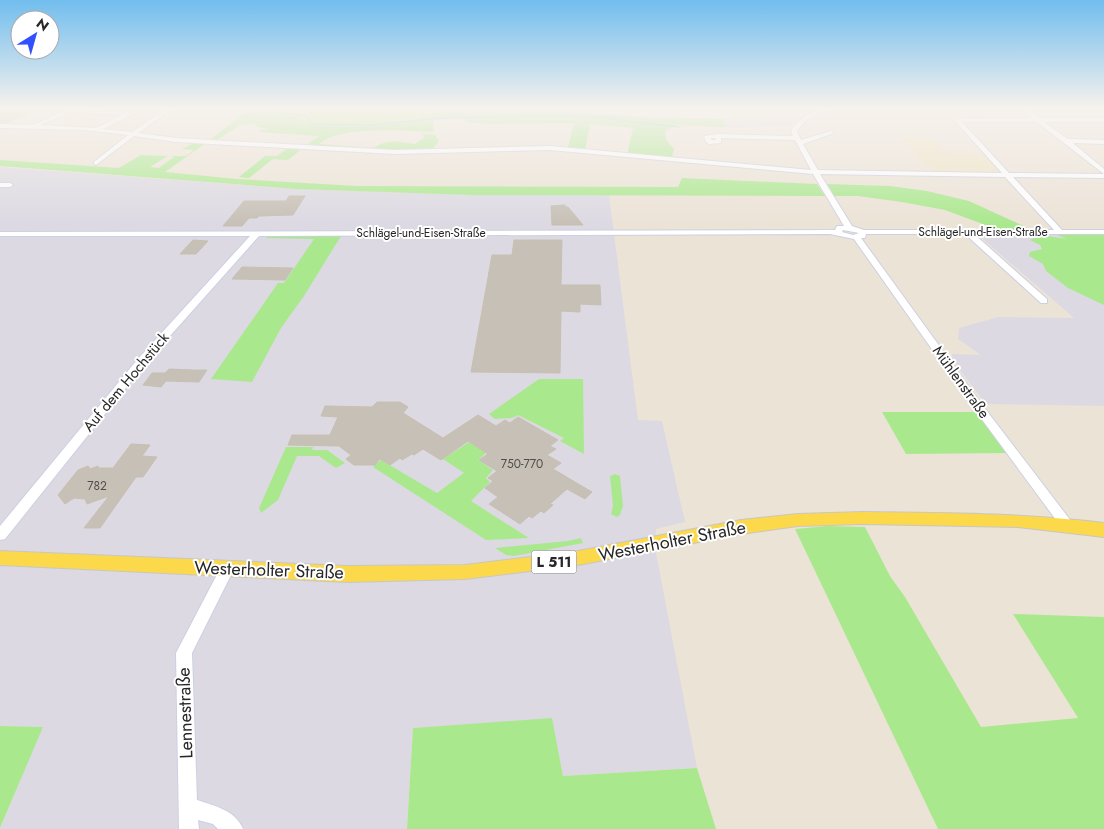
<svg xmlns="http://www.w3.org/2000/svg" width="1104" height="829" font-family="Jost,sans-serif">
<rect width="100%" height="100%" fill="#ece3d7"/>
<!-- industrial -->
<g fill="#dcd9e3">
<polygon points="723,119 797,119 789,126 741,127 726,127"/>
<polygon points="0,167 296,189 471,195 609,195 638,420 662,421 685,522 656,529 656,553 697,768 563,776 552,719 413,728 407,829 0,829 42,727 0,726"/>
<polygon points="978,235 1104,235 1104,406 986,404 953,361 952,354 981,355 958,339 959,328 998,317 1074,318"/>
</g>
<!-- education -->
<polygon fill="#efe3c4" points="900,137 932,138 944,152 984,154 1000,172 935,171 929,166 925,165"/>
<!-- green -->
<g fill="#aae88e" fill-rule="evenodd">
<path d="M249,109l51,8 -2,6c26,2 53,4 79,2 19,-1 37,-5 55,-6v-7l6,-2h155v4l63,4 67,1 3,8 -49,-2 -12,6 1,9 8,9 -3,10 -115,-9 -163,4 -90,-6 -15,12 -15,-1 -24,19 -10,-1 26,-21h12l12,-9 -83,-4 -41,29 72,7 119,7 322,1 4,-9 135,6 8,12 -354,-1 -174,-6 -297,-23v-6l119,8 22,-13 27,1 -18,11 9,1 15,-11h-3l1,-1h14l8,-6 -12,-1 12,-6h12zM466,118v4l21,2 87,-1 -6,25 -137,3 8,-10 -4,-6 -13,-1 3,3 -10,7c-15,-2 -27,-6 -41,4l-55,-4c22,-19 86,-13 115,-12l-1,-13zM254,124l3,1 -3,1 15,3 -10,1 1,2 59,4 -14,10 -90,-5 25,-16zM590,124l43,4 -6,27 -42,-4z"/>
<polygon points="826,184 890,186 927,191 969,201 1030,229 999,230 945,210 902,202 858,196 834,196"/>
<polygon points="273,235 341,236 304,296 281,328 252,382 211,379 278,283 284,283 314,239 265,238"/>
<polygon points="1040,235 1067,239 1057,235 1104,235 1104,305 1068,288 1046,271 1043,264 1029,256 1030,252 1042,249 1040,245 1030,240"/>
<polygon points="539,379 583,379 584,454 560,441 564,438 518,415 512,418 495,419 489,414"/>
<polygon points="882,412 978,412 1009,453 906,454"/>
<polygon points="469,442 486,453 478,460 493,470 486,478 490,482 471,501 529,538 486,540 373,467 381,460 437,493 464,473 443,459"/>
<polygon points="286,447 313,447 312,450 327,450 345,463 336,468 319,456 297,456 278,500 261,513 259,508"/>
<polygon points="615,474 620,476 623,506 620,515 617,517 611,514 613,506 610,476"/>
<polygon points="827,526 865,527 890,576 905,597 981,727 1078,718 1013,614 1104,617 1104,829 938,829 795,529"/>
<polygon points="581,538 583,543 514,556 506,555 495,548 568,541"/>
<polygon points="552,718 563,776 697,768 716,829 407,829 413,728"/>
<polygon points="0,726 43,727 0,828"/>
</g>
<!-- cemetery -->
<polygon fill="#c0d7ad" points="0,109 41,109 6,124 0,123"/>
<!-- pitch -->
<polygon fill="#c1f188" points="249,109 430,109 432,119 411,120 380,125 298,123 299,117 248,110"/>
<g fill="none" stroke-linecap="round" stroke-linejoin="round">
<!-- stream -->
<polyline stroke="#5fcbf8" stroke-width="1" points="255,109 306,116 312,124 370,125 430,119 544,115 586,116 680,127"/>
</g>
<!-- building -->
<g fill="#c6c0b7" stroke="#c7c0b1">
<polygon points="289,196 305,196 293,215 259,216 257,218 249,218 242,226 223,226 244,201 286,201"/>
<polygon points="565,205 565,207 568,207 583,225 552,225 551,206"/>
<polygon points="193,240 208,241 196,254 180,254"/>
<polygon points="514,240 562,240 561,285 600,285 601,305 580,304 580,312 561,311 560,373 471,372 492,255 512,255"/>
<polygon points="242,267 293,268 285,280 232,279"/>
<polygon points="169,369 194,370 207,370 199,382 166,381 161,387 143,385 152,373 165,373"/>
<polygon points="377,402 400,402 408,407 403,413 443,438 478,415 496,426 505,420 510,423 518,417 558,440 550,446 556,449 547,455 561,463 553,469 592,492 585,499 567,489 550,504 553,505 544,513 541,511 532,518 529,516 520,524 489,504 498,497 485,488 493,481 488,478 497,471 479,460 488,454 468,441 441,460 423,449 414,455 412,454 402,460 400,458 390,465 380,459 375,465 354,465 346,459 351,455 339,446 288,445 292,435 330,435 338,417 321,416 325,406 372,407"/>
<polygon points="131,444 150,445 142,456 157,457 143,477 136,477 100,528 84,528 109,496 87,504 85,499 74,498 65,504 58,495 78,470 88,466 90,469 98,466 98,468 113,468"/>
</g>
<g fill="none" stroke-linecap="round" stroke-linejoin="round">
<!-- minor casing -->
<g stroke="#ccd0e2" stroke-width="2">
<g id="minor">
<path d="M67,109l64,4v2l-28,14 29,3 34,-23h6l-34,24 38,5 219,12 155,-4 261,24 -16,-30 -74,-2v5l-12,1 -3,-2 -2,-6 14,-2 75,2 -2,-5c8,-14 23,-22 39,-22l-24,11 -9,11 4,9 30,-9 3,2 -31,11 15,26 184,3 -47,-52v-2l77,-1 -11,-9h6l12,9h65v4h-60l24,17 36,1v4l-31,-1 31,26v5l-67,-52h-75l47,51 95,1v4l-91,-1 49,53h42v4h-130l73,65v4h-6l-76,-69h-99l-1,4h-4l119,164 94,123 -2,3 -5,2 -5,-2 -90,-122 -118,-167 -24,-5 -571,2 -114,128 -140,175 -5,1v-14l137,-166 113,-124h-250v-4l835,-2 2,-4h7l-31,-52 -263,-24 -155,4 -219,-12 -42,-6 -38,29 -2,-1v-2l34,-27 -43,-5 -85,-2v-4l33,1zM71,112l51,3 -26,13 -56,-3zM711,138h4l1,2h-5zM820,174l185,3 49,53h-190l-12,-4zM843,230l16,3 -6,2 -11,-3z"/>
<polygon points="0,183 10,183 13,185 10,187 0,187"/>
<path d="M227,563l5,2 2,4 -42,84 5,147c18,6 38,10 46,29h-25l-5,-5 -15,-4 1,9h-20l-3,-176 46,-88z"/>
</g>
</g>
<!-- major casing -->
<g stroke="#c7c7c7" stroke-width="2">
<path id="major" d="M863,512c81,1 161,1 241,11v14l-86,-10 -155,-3 -65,2 -57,8 -163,31 -113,14 -118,3 -347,-17v-14l347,15 118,-1 113,-14 163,-31 57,-6z"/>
</g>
<!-- minor -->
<use href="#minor" fill="#fff" fill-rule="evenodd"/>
<!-- major -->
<use href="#major" fill="#fcd84b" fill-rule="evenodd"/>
</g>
<!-- sky -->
<linearGradient id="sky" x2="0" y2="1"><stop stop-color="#71bdee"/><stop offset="0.48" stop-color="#f6f2ed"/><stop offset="1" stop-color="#f6f2ed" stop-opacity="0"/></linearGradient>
<rect width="1104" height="225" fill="url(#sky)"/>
<g text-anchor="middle" stroke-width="4" stroke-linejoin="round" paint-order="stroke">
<!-- far-street labels -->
<g font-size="12" fill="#272727" stroke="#fff">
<text x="983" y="236">Schlägel-und-Eisen-Straße</text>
<text x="421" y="237">Schlägel-und-Eisen-Straße</text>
</g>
<!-- number labels -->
<g font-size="12" fill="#4f4d4b">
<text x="522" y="468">750-770</text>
<text x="97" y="490">782</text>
</g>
<!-- shield labels -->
<rect fill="#fff" stroke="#686868" stroke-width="1" x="531.5" y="550.5" width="45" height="23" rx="4"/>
<g font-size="14" font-weight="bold" fill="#272727">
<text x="554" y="567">L 511</text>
</g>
<!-- street labels -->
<g font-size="15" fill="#272727" stroke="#fff">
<text transform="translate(126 382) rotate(-50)" y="5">Auf dem Hochstück</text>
<text transform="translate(961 382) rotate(54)" y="5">Mühlenstraße</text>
</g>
<!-- near-street labels -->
<g font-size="18" fill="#272727" stroke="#fff">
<text transform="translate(672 541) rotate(-11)" y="6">Westerholter Straße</text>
<text transform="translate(269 570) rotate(2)" y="6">Westerholter Straße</text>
<text transform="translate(185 713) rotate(-92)" y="6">Lennestraße</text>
</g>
</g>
<!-- north arrow -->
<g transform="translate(35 35) rotate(37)"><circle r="24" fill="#ffffff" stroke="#a9a9a9"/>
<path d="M0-4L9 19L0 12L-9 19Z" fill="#3151ff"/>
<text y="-8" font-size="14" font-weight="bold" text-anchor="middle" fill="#272727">N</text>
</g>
</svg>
